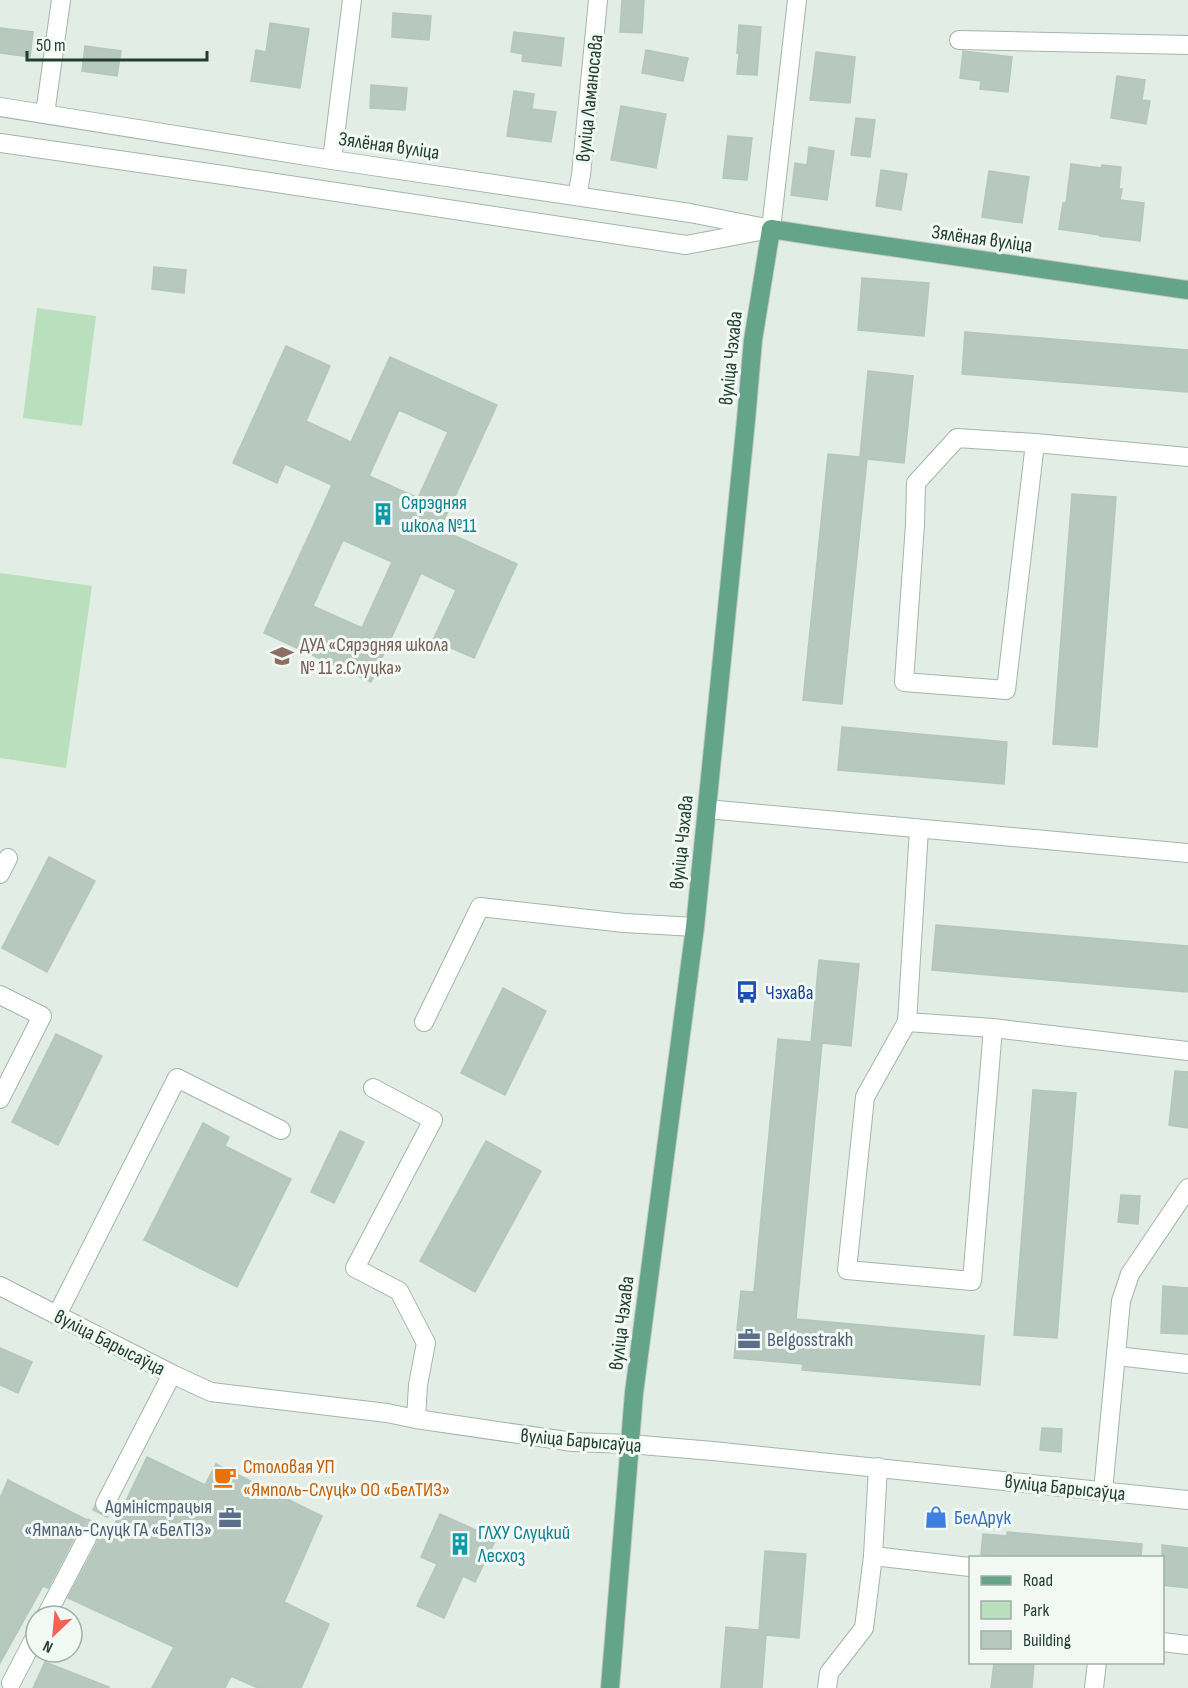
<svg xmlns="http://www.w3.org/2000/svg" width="1188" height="1688" font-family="'Sofia Sans Condensed',sans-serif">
<rect width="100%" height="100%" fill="#e2ede6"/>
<!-- green -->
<g fill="#badfbd">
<polygon points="37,308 96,316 82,426 23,418"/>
<polygon points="0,573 92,586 66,768 0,758"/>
</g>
<!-- building -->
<g fill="#b7c8be" stroke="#b4c7bc" stroke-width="1.5" fill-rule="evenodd">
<polygon points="622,0 644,0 642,33 620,32"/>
<polygon points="393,13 431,16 429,40 392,37"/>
<polygon points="270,23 309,29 300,88 251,81 256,50 266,52"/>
<polygon points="739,25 761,27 757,75 737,74 739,54 737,53"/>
<polygon points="0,28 33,32 30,57 0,53"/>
<polygon points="514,32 564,38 561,66 522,61 523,54 511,52"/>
<polygon points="85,46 121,51 117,76 82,71"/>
<polygon points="646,50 688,58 683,81 642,73"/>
<polygon points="963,51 1012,57 1008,92 980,89 981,81 960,78"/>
<polygon points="816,52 855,57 850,103 810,100"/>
<polygon points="1117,76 1145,80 1142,100 1150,101 1146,124 1111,118"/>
<polygon points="371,85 407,88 405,110 370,108"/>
<polygon points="514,91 534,94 532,109 556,112 551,142 507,136"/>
<polygon points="621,106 666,114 656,168 611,160"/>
<polygon points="856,118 875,120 870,157 851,155"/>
<polygon points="728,136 752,138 747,180 723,178"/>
<polygon points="809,147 834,151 827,200 791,195 795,163 807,165"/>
<polygon points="1071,164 1101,168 1102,165 1121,167 1119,189 1122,189 1120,200 1144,203 1140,241 1100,236 1100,235 1059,229 1063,203 1066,203"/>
<polygon points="881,170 907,174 901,210 876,206"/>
<polygon points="989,171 1029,177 1022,223 982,217"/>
<polygon points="154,267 186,270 184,293 152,289"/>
<polygon points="862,278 929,283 924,336 858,330"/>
<polygon points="965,332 1188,350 1188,392 962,374"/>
<path d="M286,346l44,20 -24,55 45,21 39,-85 107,48 -57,124 77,35 -43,94 -41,-18 23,-50 -35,-17 -50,109 -107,-49 68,-148 -47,-21 -8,19 -44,-20zM399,410l49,22 -30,66 -49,-22zM343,540l49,22 -30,66 -49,-22z"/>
<polygon points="868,371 913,376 904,463 867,459 842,704 803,700 828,454 860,457"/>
<polygon points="1072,494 1116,497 1097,747 1053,744"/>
<polygon points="842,727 1007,742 1004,784 838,770"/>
<polygon points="49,857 95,881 47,972 2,948"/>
<polygon points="936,925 1188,946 1188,992 932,970"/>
<polygon points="819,960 859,964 851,1046 822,1043 796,1319 984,1336 980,1385 802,1370 803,1364 734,1358 741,1291 754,1292 778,1039 811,1042"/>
<polygon points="503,988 546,1011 505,1095 461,1073"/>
<polygon points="56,1034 102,1056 58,1145 12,1122"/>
<polygon points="1175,1071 1188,1072 1188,1128 1169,1125"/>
<polygon points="1033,1090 1076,1093 1057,1338 1014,1335"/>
<polygon points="203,1123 229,1137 225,1146 291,1179 237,1287 144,1240"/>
<polygon points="340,1131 364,1142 334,1203 311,1192"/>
<polygon points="486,1141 541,1171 475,1292 420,1261"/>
<polygon points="1121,1195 1140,1196 1138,1224 1118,1222"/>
<polygon points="1163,1286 1188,1288 1188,1334 1161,1333"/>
<polygon points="0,1348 32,1362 18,1393 0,1385"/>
<polygon points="1042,1428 1062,1429 1061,1452 1040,1450"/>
<polygon points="147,1457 205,1485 216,1464 322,1516 284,1602 329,1624 301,1688 258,1688 231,1676 225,1688 152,1688 174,1647 68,1598 97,1543 98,1538 97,1533 93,1528 87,1527 82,1528 77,1533 48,1588 43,1586 0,1663 0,1498 8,1480 111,1532"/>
<polygon points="440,1514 496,1539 475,1582 463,1576 444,1618 417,1606 437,1564 421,1557"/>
<polygon points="1007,1532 1142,1544 1141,1557 1005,1557 981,1554 983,1534 1007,1536"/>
<polygon points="1162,1545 1188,1548 1188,1588 1162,1585"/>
<polygon points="765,1551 806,1554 799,1638 766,1635 762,1688 721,1688 726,1627 759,1630"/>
<polygon points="45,1662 109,1687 109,1688 33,1688"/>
<polygon points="994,1662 1034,1662 1032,1688 991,1688"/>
</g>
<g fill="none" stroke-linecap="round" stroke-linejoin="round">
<!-- minor-tunnel -->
<polyline stroke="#bbcac2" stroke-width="18" stroke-dasharray="18 9" stroke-linecap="butt" points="87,1538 105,1504"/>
<!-- minor casing -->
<g stroke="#a4b5ac" stroke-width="20">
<g id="minor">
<polyline points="959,40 1188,45"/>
<polyline points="0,107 332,160 690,213 771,229"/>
<polyline points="45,114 61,0"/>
<polyline points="0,143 223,175 686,245 760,231"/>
<polyline points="332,160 352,0"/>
<polyline points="577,196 581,175 598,0"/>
<polyline points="771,229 797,0"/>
<polyline points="1035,443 1006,690 904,682 915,524 916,483 957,438 1035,443 1188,457"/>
<polyline points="707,809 1188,853"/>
<polyline points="919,829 907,1022 993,1028 1188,1051"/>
<polyline points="0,874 8,858"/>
<polyline points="0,995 42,1016 0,1099"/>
<polyline points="424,1022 480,907 624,923 695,927"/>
<polyline points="907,1022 865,1097 847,1270 972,1281 993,1028"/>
<polyline points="373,1088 433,1120 355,1268 399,1291 426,1343 418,1385 416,1419"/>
<polyline points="0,1286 172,1374 211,1392 387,1413 416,1419 573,1442 629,1444 713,1451 1188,1500"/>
<polyline points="57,1315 177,1078 281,1130"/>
<polyline points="1117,1356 1188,1364"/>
<polyline points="1103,1491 1121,1301 1130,1274 1188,1188"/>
<polyline points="105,1504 172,1374"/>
<polyline points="873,1556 970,1567"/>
<polyline points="46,1616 87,1538"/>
<polyline points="1162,1642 1188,1645"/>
<polyline points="11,1683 36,1635"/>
<polyline points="827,1688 829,1673 864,1628 873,1556 878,1467"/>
<polyline points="1094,1688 1097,1662"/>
</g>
</g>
<!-- major casing -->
<g stroke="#c1c9c5" stroke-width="20">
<polyline id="major" points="610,1688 634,1393 695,927 746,420 753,340 771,229 836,239 1188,290"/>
</g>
<!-- minor -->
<use href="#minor" stroke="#fff" stroke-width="18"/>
<!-- major -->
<use href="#major" stroke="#64a488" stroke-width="18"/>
</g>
<!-- icons -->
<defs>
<g id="building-bare" transform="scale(1.8)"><path d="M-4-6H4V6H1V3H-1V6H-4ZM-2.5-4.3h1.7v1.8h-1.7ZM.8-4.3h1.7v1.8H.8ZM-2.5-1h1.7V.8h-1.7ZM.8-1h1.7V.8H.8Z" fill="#0f9aa8" stroke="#f2f9f5" stroke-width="2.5" paint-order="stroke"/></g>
<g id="school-bare" transform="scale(1.8)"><path d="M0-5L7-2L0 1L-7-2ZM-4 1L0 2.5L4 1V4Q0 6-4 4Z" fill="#8d6e63" stroke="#f2f9f5" stroke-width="2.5" paint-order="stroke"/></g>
<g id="bus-bare" transform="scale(1.8)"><path d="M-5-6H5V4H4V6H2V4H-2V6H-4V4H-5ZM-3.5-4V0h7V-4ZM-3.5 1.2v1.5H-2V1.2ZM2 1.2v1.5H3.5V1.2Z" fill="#1a4fb4" stroke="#f2f9f5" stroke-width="2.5" paint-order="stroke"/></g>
<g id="office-bare" transform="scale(1.8)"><path d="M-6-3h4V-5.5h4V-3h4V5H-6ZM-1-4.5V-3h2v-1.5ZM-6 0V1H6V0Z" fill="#5c6f8a" stroke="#f2f9f5" stroke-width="2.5" paint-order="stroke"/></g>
<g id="cafe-bare" transform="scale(1.8)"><path d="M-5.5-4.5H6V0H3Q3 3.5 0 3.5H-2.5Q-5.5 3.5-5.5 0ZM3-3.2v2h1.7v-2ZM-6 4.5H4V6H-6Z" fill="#e8710a" stroke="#f2f9f5" stroke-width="2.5" paint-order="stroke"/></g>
<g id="shop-bare" transform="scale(1.8)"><path d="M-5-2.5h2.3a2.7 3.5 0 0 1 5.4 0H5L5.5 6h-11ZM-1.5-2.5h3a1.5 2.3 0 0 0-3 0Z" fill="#3f7fe0" stroke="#f2f9f5" stroke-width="2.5" paint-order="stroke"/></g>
</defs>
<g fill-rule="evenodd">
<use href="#building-bare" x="383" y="514"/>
<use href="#school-bare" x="282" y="656"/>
<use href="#bus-bare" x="747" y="992"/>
<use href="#office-bare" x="749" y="1339"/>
<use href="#cafe-bare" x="225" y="1477"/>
<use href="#shop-bare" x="936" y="1517"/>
<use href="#office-bare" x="230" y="1518"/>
<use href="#building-bare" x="460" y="1544"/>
</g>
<g text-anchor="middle" stroke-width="6" stroke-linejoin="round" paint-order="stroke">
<!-- street labels -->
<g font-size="20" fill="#213e31" stroke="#f2f9f5">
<text transform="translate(589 98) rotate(-84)" y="7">вуліца Ламаносава</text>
<text transform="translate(389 145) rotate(8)" y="7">Зялёная вуліца</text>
<text transform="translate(982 238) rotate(8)" y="7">Зялёная вуліца</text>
<text transform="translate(730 358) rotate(-84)" y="7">вуліца Чэхава</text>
<text transform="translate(681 842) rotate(-84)" y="7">вуліца Чэхава</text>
<text transform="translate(621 1323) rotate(-83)" y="7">вуліца Чэхава</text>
<text transform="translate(110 1342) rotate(27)" y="7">вуліца Барысаўца</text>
<text transform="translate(581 1440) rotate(5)" y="7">вуліца Барысаўца</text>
<text transform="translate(1065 1487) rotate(6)" y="7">вуліца Барысаўца</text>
</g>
<!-- culture labels -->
<g font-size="20" fill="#0d838f" stroke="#f2f9f5" text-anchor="start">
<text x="401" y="509">Сярэдняя<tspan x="401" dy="23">школа №11</tspan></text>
<text x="478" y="1539">ГЛХУ Слуцкий<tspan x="478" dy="23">Лесхоз</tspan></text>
</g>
<!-- education labels -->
<g font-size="20" fill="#785e54" stroke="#f2f9f5" text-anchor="start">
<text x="300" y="651">ДУА «Сярэдняя школа<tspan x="300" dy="23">№ 11 г.Слуцка»</tspan></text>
</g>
<!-- transit labels -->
<g font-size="20" fill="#164399" stroke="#f2f9f5" text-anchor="start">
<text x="765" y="999">Чэхава</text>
</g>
<!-- service labels -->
<g font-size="20" fill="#4e5e75" stroke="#f2f9f5" text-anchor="start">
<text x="767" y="1346">Belgosstrakh</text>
<text x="212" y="1513" text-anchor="end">Адміністрацыя<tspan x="212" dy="23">«Ямпаль-Слуцк ГА «БелТІЗ»</tspan></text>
</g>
<!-- food labels -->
<g font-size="20" fill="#c56008" stroke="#f2f9f5" text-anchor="start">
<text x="243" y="1473">Столовая УП<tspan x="243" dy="23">«Ямполь-Слуцк» ОО «БелТИЗ»</tspan></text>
</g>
<!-- shop labels -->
<g font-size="20" fill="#366cbe" stroke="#f2f9f5" text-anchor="start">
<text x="954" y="1524">БелДрук</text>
</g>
</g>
<!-- legend -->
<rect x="969" y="1556" width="195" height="108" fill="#f2f9f5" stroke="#9eaea7" stroke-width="1.5"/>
<rect x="981" y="1576" width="30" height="9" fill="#64a488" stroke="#9eaea7" stroke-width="1.5"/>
<text x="1023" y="1586" font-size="18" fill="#213e31">Road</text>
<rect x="981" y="1601" width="30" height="18" fill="#badfbd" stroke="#9eaea7" stroke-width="1.5"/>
<text x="1023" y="1616" font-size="18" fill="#213e31">Park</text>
<rect x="981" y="1631" width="30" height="18" fill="#b7c8be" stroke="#9eaea7" stroke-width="1.5"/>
<text x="1023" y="1646" font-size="18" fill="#213e31">Building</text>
<!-- north arrow -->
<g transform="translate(54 1634) rotate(206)"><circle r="28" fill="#f2f9f5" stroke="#9eaea7" stroke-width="1.5"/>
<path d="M0-4.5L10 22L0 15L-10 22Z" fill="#f76055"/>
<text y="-9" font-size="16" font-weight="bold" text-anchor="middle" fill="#213e31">N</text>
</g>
<!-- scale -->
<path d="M27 51v9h180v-9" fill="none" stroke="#213e31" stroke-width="3"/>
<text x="36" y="51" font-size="18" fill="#213e31" stroke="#f2f9f5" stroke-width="4.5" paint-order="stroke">50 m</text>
</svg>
